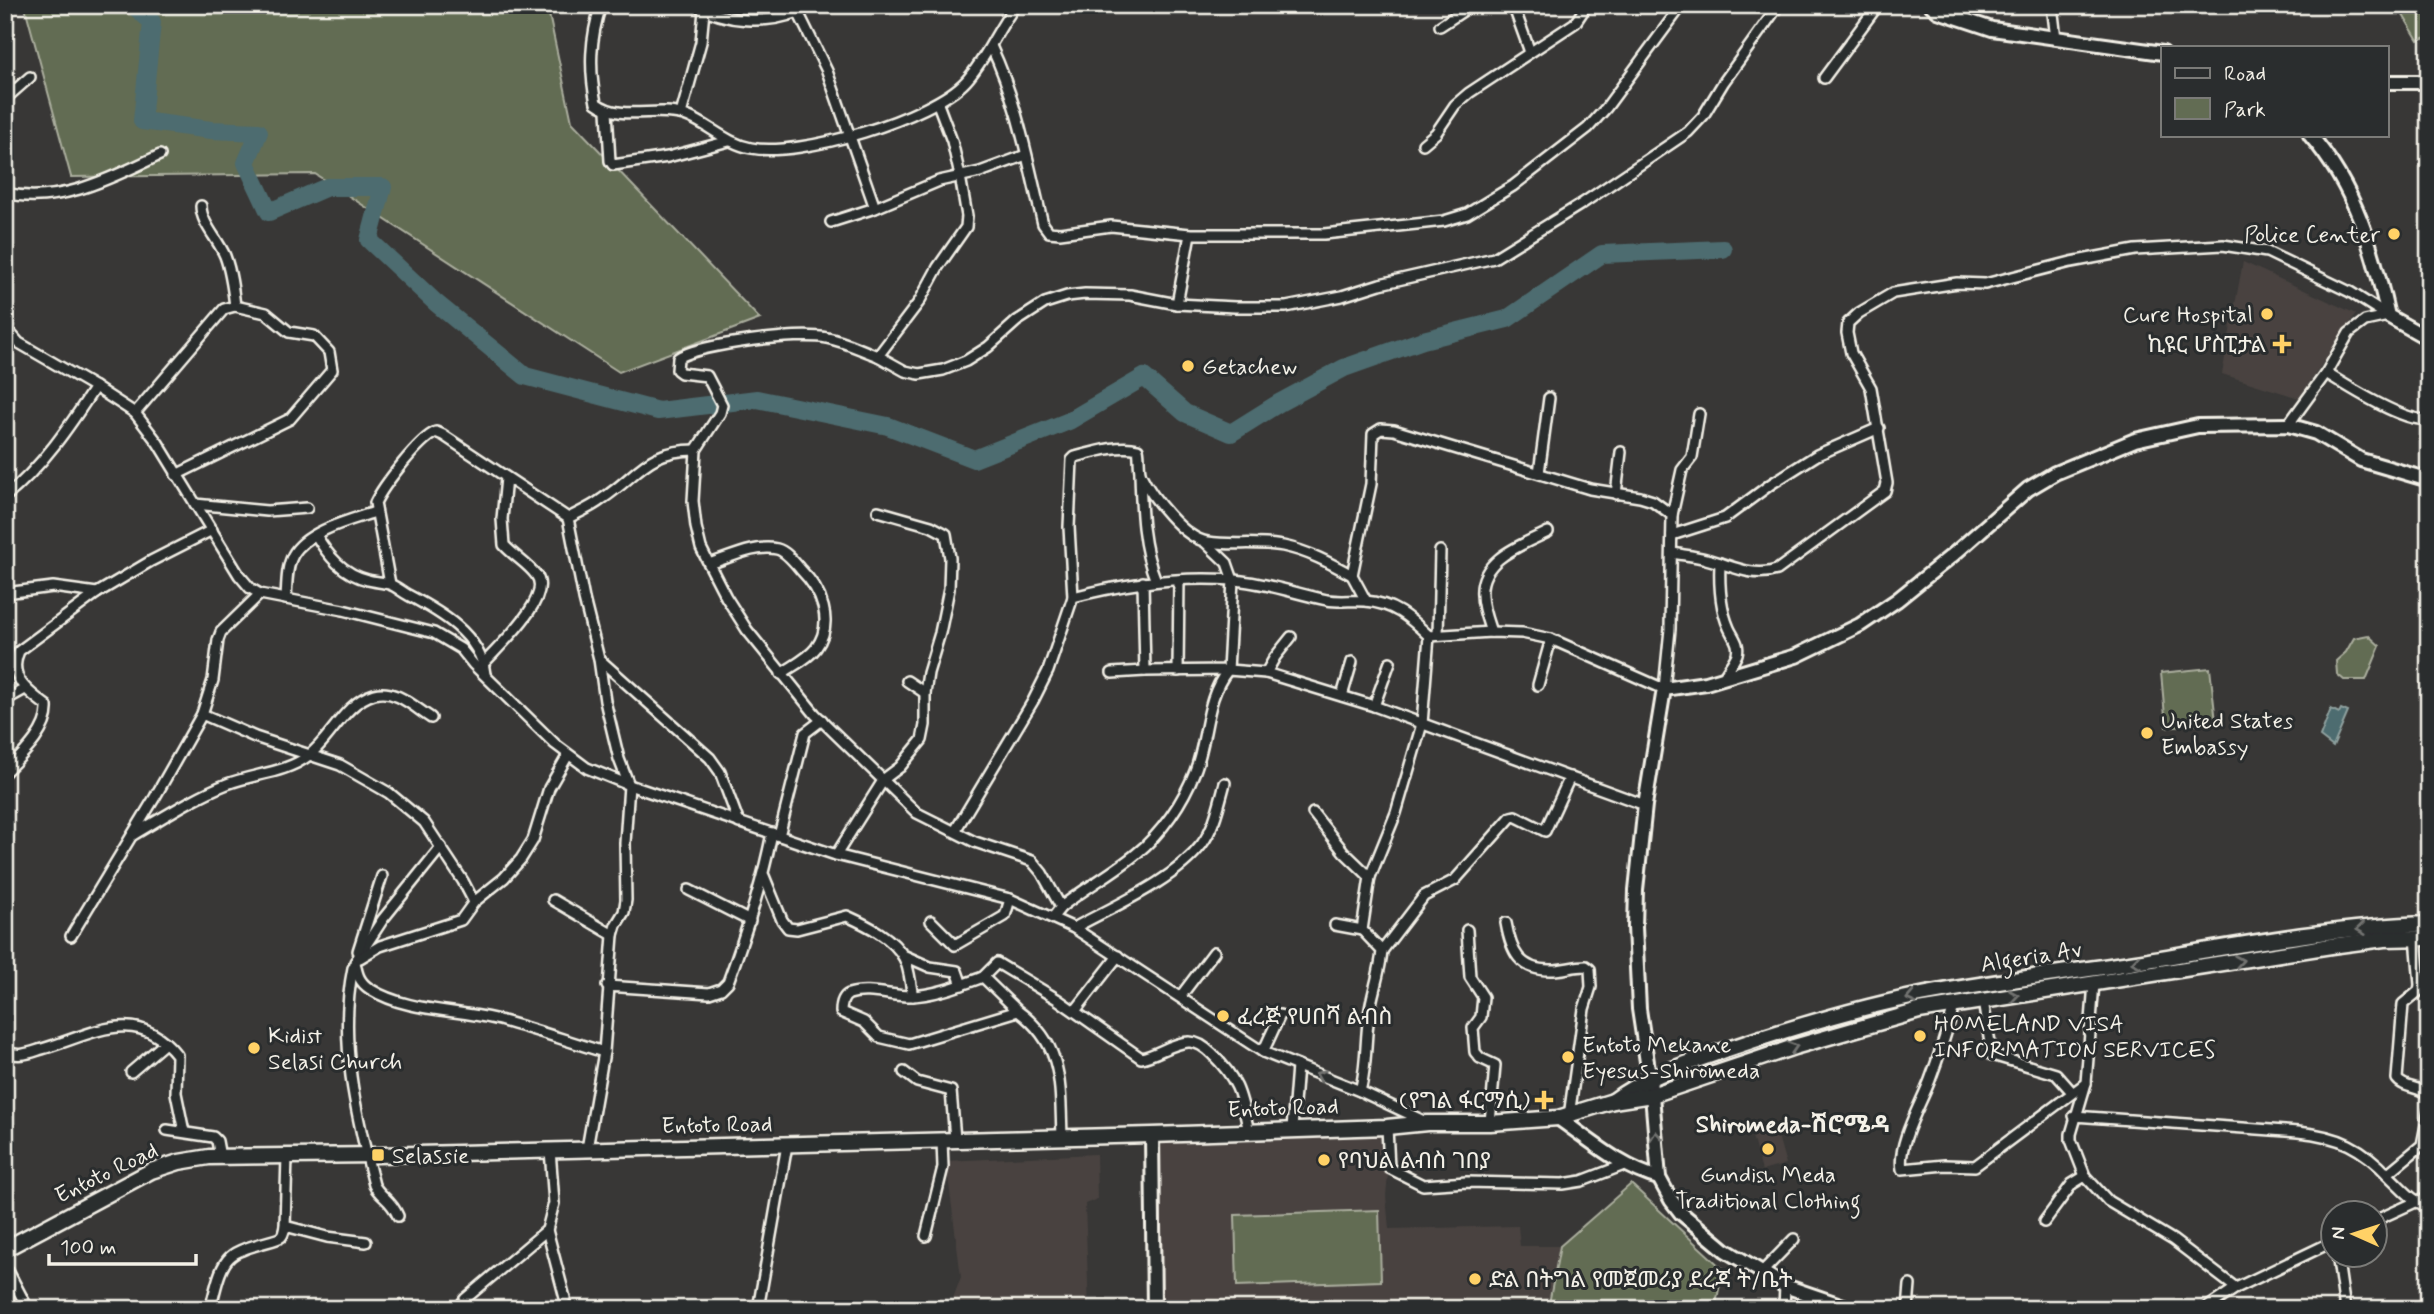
<svg xmlns="http://www.w3.org/2000/svg" width="2434" height="1314" font-family="Mynerve,'Noto Sans Ethiopic',sans-serif">
<rect width="100%" height="100%" fill="#383736"/>
<filter id="ink" filterUnits="userSpaceOnUse"><feTurbulence type="fractalNoise" baseFrequency=".0143" numOctaves="2"/><feDisplacementMap in="SourceGraphic" scale="14" xChannelSelector="R" yChannelSelector="G"/><feConvolveMatrix kernelMatrix="1 2 1 2 8 2 1 2 1" color-interpolation-filters="sRGB"/></filter>
<g filter="url(#ink)">
<!-- built -->
<g fill="#494340">
<polygon points="2243,262 2356,314 2299,398 2222,374"/>
<polygon points="1763,1124 1765,1129 1775,1126 1786,1164 1762,1171 1751,1133 1755,1132 1753,1126"/>
<polygon points="1392,1133 1386,1196 1389,1229 1518,1226 1520,1246 1560,1246 1548,1309 1156,1309 1160,1137"/>
<polygon points="1096,1154 1097,1199 1085,1204 1089,1309 949,1309 961,1277 946,1161"/>
</g>
<!-- green -->
<g fill="#626c53" stroke="#abae9e" stroke-width="2">
<polygon points="22,5 547,5 572,122 760,319 619,372 315,174 71,177 25,7"/>
<polygon points="2397,5 2429,5 2429,36 2418,40"/>
<polygon points="2368,635 2380,646 2366,680 2344,680 2337,674 2336,661 2346,652 2354,638"/>
<polygon points="2210,668 2216,722 2166,727 2161,673"/>
<polygon points="1631,1184 1723,1269 1715,1309 1548,1309 1560,1246"/>
<polygon points="1379,1210 1381,1281 1237,1286 1235,1215"/>
</g>
<!-- water -->
<polygon fill="#4d6c6f" stroke="#90a19f" stroke-width="2" points="2331,709 2339,713 2341,709 2348,712 2333,747 2320,737"/>
<g fill="none" stroke-linecap="round" stroke-linejoin="round">
<!-- river -->
<polyline stroke="#4d6c6f" stroke-width="18" points="133,5 152,22 142,121 211,130 259,132 246,163 269,212 327,187 383,187 369,240 436,303 525,376 658,411 757,399 888,426 974,459 1069,421 1144,377 1185,413 1231,433 1279,403 1344,368 1423,340 1507,319 1602,254 1723,249"/>
<!-- street casing -->
<g stroke="#f4f1e8" stroke-width="14">
<g id="street">
<path d="M601,5c-11,34 -12,64 -5,98 25,19 60,3 88,12 24,8 41,28 67,33 48,10 181,-30 215,-67 21,-23 31,-52 50,-76"/>
<path d="M695,5c31,17 70,20 103,7l29,59 48,137"/>
<polyline points="795,5 798,12 812,5"/>
<polyline points="1513,5 1530,52"/>
<polyline points="2052,5 2056,39"/>
<polyline points="1440,26 1472,5"/>
<path d="M991,46c27,57 37,117 52,178l6,8 11,1 51,-7 79,8h134l120,-13 23,-7 46,-28 75,-58 18,-20 76,-103"/>
<polyline points="1824,78 1878,5"/>
<polyline points="5,99 30,77"/>
<polyline points="938,104 952,141 960,176 967,216 966,227 938,267 919,302 878,356 905,371 919,374 943,370 966,361 988,347 1017,321 1045,303 1067,296 1085,294 1130,295 1177,304 1235,307 1286,307 1342,296 1380,284 1494,258 1583,203 1688,132 1703,116 1723,83 1779,5"/>
<polyline points="607,111 610,161 613,165 668,157 729,141"/>
<polyline points="681,114 701,42 704,11"/>
<polyline points="1423,144 1436,133 1455,105 1469,93 1575,23 1587,5"/>
<path d="M5,193c55,13 108,-16 155,-38"/>
<path d="M201,206c0,17 17,33 24,50 6,16 8,33 10,50"/>
<polyline points="831,222 875,208 939,181 980,172 1026,155"/>
<polyline points="1177,304 1190,234"/>
<polyline points="5,327 19,343 95,387 135,413 158,443 239,575 250,588 260,594 343,610 434,633 461,649 473,664 555,744 587,768 629,785 836,855 1010,899 1074,928 1263,1052 1360,1091 1426,1122"/>
<path d="M878,356c-17,-6 -34,-15 -51,-18 -27,-6 -127,6 -149,20l-1,12 4,3 26,3 15,29 -2,8 -24,37 -3,51 3,26 5,21 8,16 17,33 21,33 68,84 102,99 58,29 57,19 10,12 19,34 -8,10"/>
<path d="M2326,373c21,13 80,51 103,46"/>
<polyline points="135,413 224,309 235,306 266,313 289,332 314,336 329,352 332,370 290,419 176,475"/>
<polyline points="2288,425 2326,373 2349,333 2365,321 2388,316"/>
<path d="M1140,473c1,37 2,74 16,108"/>
<polyline points="1539,473 1549,398"/>
<polyline points="1616,494 1621,452"/>
<path d="M5,497c36,-29 65,-71 90,-110"/>
<polyline points="195,504 267,511 307,508"/>
<path d="M316,535c12,21 27,39 52,45 7,2 15,2 21,4 7,2 13,8 19,11 32,17 72,39 77,79"/>
<polyline points="1672,535 1725,518 1771,484 1817,455 1879,428"/>
<path d="M1672,553c11,2 23,3 34,6 25,6 45,19 71,11l108,-79 2,-8 -16,-95 -20,-35 -4,-20 1,-10 11,-10 34,-20 64,-10 28,1 86,-22 64,-12 88,-5 44,7 83,40 38,24"/>
<path d="M1720,563c-1,22 0,45 9,65 4,9 11,16 8,26 -3,8 -10,16 -14,24"/>
<path d="M709,564c20,-6 47,-20 68,-15 9,2 18,14 24,21 20,20 34,52 15,78 -8,11 -24,18 -35,26"/>
<polyline points="1143,582 1145,671 1228,670 1233,580 1227,563 1205,542"/>
<path d="M390,584l-15,-81c8,-17 44,-64 61,-71l7,3 125,83"/>
<polyline points="5,593 53,587 97,593"/>
<path d="M1073,597l-4,-70 3,-67 3,-3c19,-5 44,-13 63,-8 2,8 0,19 3,26 10,21 43,64 67,67 24,4 49,-1 75,4 25,5 47,17 69,29"/>
<path d="M286,599c1,-13 0,-31 7,-44 13,-24 58,-35 82,-43"/>
<polyline points="1366,601 1352,575 1371,484 1373,434 1381,429 1394,430 1590,489 1640,497 1653,501 1672,515"/>
<path d="M1491,632c-4,-12 -9,-25 -9,-37 -3,-36 40,-50 66,-63"/>
<polyline points="1438,635 1440,551"/>
<polyline points="599,659 710,758 720,772 739,823"/>
<path d="M484,663c14,-16 70,-66 52,-88 -8,-11 -22,-19 -32,-30l-2,-26 4,-41"/>
<polyline points="1178,671 1179,580"/>
<polyline points="1112,673 1145,671"/>
<polyline points="1266,673 1275,657 1291,637"/>
<polyline points="907,681 925,693"/>
<polyline points="1538,685 1551,639"/>
<polyline points="1342,696 1352,662"/>
<polyline points="5,700 25,689"/>
<polyline points="1374,706 1390,662"/>
<polyline points="202,714 255,737 340,765 389,793 424,822 463,881 474,902"/>
<path d="M5,772c16,-16 44,-41 42,-66 -19,-14 -40,-29 -28,-55l78,-58 54,-32 61,-31"/>
<polyline points="1313,813 1344,852 1370,877"/>
<path d="M955,831l78,-130 15,-30 25,-74c53,-14 104,-21 160,-17 32,2 63,14 94,20 13,2 25,0 38,1 28,2 44,16 64,35l62,-4 31,1 29,6 113,50 6,-60 2,-114 10,-45 10,-13 7,-43"/>
<path d="M133,835c31,-18 61,-38 94,-51 26,-10 59,-11 81,-28 23,-17 36,-53 66,-62 21,-6 40,13 57,24"/>
<polyline points="779,836 805,733 822,720"/>
<path d="M441,847l-58,72 -28,43c2,12 4,20 15,27 37,23 84,20 125,30 36,9 72,22 109,33"/>
<polyline points="836,855 884,779 900,767 922,740 925,725 925,693 928,673 940,633 949,589 950,558 946,534 931,526 878,511"/>
<path d="M764,876l18,44 6,8 9,1 50,-13c20,9 47,22 57,42 6,11 6,26 9,38"/>
<polyline points="689,890 750,921"/>
<polyline points="553,900 613,935"/>
<path d="M1061,907c24,-19 52,-34 75,-53 26,-21 47,-52 59,-83 13,-33 10,-73 33,-101l38,3 108,33 271,99"/>
<polyline points="931,921 955,945 1005,916 1010,899"/>
<path d="M1506,923c5,28 13,48 46,47 11,0 22,-4 34,-4l4,3 1,18 -7,22 -15,107"/>
<polyline points="1335,925 1362,930"/>
<path d="M1074,928c40,-22 100,-47 128,-84 13,-18 17,-40 23,-61"/>
<polyline points="1467,930 1470,977 1483,997 1481,1017 1473,1028 1475,1052 1480,1058 1495,1065 1490,1123"/>
<polyline points="71,936 155,797 202,714 213,680 218,640 221,632 260,594"/>
<path d="M2416,937l4,48 -1,6 -16,13 -6,75c7,10 24,7 32,17"/>
<polyline points="358,951 382,876"/>
<polyline points="1382,951 1424,896 1455,880 1511,817 1515,816 1545,831 1570,777"/>
<polyline points="903,955 930,967 957,971 962,985"/>
<polyline points="360,958 380,946 461,920 474,902 504,878 521,859 533,840 549,788 568,755"/>
<path d="M353,968c-15,72 3,146 21,217 6,12 17,14 24,31"/>
<path d="M983,977l14,-14 60,36 84,59c16,-3 31,-15 47,-16 9,-1 18,6 24,12 27,26 29,42 37,78"/>
<polyline points="2094,983 2086,1083 2071,1134 2071,1140 2085,1176 2108,1201 2173,1240 2236,1288"/>
<path d="M607,986l102,7 12,-4 7,-7c18,-49 34,-97 44,-149"/>
<polyline points="1180,997 1214,952"/>
<polyline points="1983,1001 1992,1055 2056,1074 2072,1092"/>
<path d="M1954,1006c-7,25 -15,50 -24,74 -9,24 -33,64 -28,89l43,-4 30,1 111,-83"/>
<path d="M1018,1011l-35,-34c-22,8 -50,19 -74,19 -18,0 -42,-8 -60,-2 -7,3 -8,11 -8,18l23,10 15,15 30,7 109,-33c46,34 42,73 44,126"/>
<polyline points="1075,1011 1118,956"/>
<path d="M5,1051c13,7 24,2 37,-2 49,-14 95,-45 135,6l-1,38 8,39"/>
<polyline points="1263,1052 1280,1015"/>
<polyline points="131,1072 165,1043"/>
<polyline points="904,1072 917,1082 951,1091 955,1139"/>
<path d="M1360,1091c7,-24 5,-51 9,-76 3,-22 11,-41 13,-64l-20,-21 8,-53 26,-64 26,-89 7,-88"/>
<path d="M2074,1116l224,16c41,4 64,15 92,45 14,13 21,23 39,31"/>
<polyline points="1387,1127 1389,1168 1423,1185 1467,1182 1563,1184 1582,1181 1624,1165"/>
<polyline points="1292,1129 1297,1066"/>
<polyline points="167,1130 213,1137 217,1141 220,1157"/>
<path d="M587,1149l17,-97 9,-117 3,-10 8,-13 2,-12 -1,-57 4,-58 -10,-26 -14,-58 -6,-42 -15,-60 -16,-81c12,-6 24,-11 34,-19 38,-25 44,-49 94,-49"/>
<polyline points="2387,1174 2422,1145 2429,1110"/>
<polyline points="2374,1221 2429,1196"/>
<polyline points="2044,1222 2072,1184 2085,1176"/>
<polyline points="285,1226 327,1237 366,1242"/>
<polyline points="547,1230 565,1298"/>
<polyline points="926,1236 943,1167 942,1140"/>
<polyline points="2337,1254 2345,1309"/>
<polyline points="5,1265 28,1309"/>
<polyline points="1761,1273 1794,1239"/>
<path d="M210,1309c5,-15 8,-41 20,-52 11,-11 47,-16 51,-20 3,-3 3,-7 4,-11l2,-70"/>
<polyline points="458,1309 465,1299 547,1230 554,1203 550,1150"/>
<polyline points="758,1309 787,1145"/>
<polyline points="1784,1309 1785,1286"/>
<polyline points="1908,1309 1910,1285"/>
<polyline points="2205,1309 2236,1288 2332,1242"/>
</g>
</g>
<!-- secondary casing -->
<g stroke="#f4f1e8" stroke-width="18">
<g id="secondary">
<polyline points="1931,5 1938,11 1992,29 2163,53"/>
<polyline points="2387,82 2429,82"/>
<path d="M2310,135c46,53 63,114 78,181l41,23"/>
<path d="M1558,1118c32,22 63,50 101,60"/>
<polyline points="1152,1135 1154,1309"/>
<polyline points="1852,1309 1785,1286 1725,1250 1681,1213 1671,1200 1659,1178 1652,1095 1639,1009 1635,927 1636,890 1645,805 1664,689 1706,683 1796,656 1860,625 1897,600 1954,554 2028,489 2055,473 2135,440 2198,426 2288,425 2316,433 2361,460 2429,480"/>
</g>
</g>
<!-- primary casing -->
<g stroke="#f4f1e8" stroke-width="19">
<g id="primary">
<path d="M1613,1101c34,-26 76,-38 115,-52 62,-21 124,-40 188,-53 71,-14 143,-22 214,-33 99,-16 199,-36 299,-39"/>
<polyline points="5,1249 151,1171 179,1162 209,1157 378,1155 1152,1135 1387,1127 1427,1123 1490,1123 1558,1118 1613,1101 1652,1095 1794,1047 1919,1011 2331,946 2384,939 2429,938"/>
</g>
</g>
<!-- street -->
<use href="#street" stroke="#2a2d2e" stroke-width="9"/>
<!-- secondary -->
<use href="#secondary" stroke="#2a2d2e" stroke-width="12"/>
<!-- primary -->
<use href="#primary" stroke="#2a2d2e" stroke-width="14"/>
</g>
<!-- one-way arrows -->
<defs><path id="oneway-chevron" d="M-2-3.5L2.5 0L-2 3.5" fill="none" stroke-width="1.6" stroke-linecap="round" stroke-linejoin="round" transform="scale(1.75)"/></defs>
<g stroke="#71726f">
<use href="#oneway-chevron" transform="translate(2361 929) rotate(173)"/>
<use href="#oneway-chevron" transform="translate(2239 961) rotate(-9)"/>
<use href="#oneway-chevron" transform="translate(2136 962) rotate(171)"/>
<use href="#oneway-chevron" transform="translate(2014 996) rotate(-9)"/>
<use href="#oneway-chevron" transform="translate(1911 998) rotate(168)"/>
<use href="#oneway-chevron" transform="translate(1793 1047) rotate(-18)"/>
<use href="#oneway-chevron" transform="translate(1320 1075) rotate(-159)"/>
<use href="#oneway-chevron" transform="translate(1656 1136) rotate(-95)"/>
</g>
</g>
<!-- markers -->
<g fill="#ffd166" stroke="#2a2d2e" stroke-width="2.5">
<circle cx="2394" cy="234" r="7"/>
<circle cx="2267" cy="314" r="7"/>
<path d="M2278.5 333.5h7v7h7v7h-7v7h-7v-7h-7v-7h7z"/>
<circle cx="1188" cy="366" r="7"/>
<circle cx="2147" cy="733" r="7"/>
<circle cx="1223" cy="1016" r="7"/>
<circle cx="1920" cy="1036" r="7"/>
<circle cx="254" cy="1048" r="7"/>
<circle cx="1568" cy="1057" r="7"/>
<path d="M1540.5 1089.5h7v7h7v7h-7v7h-7v-7h-7v-7h7z"/>
<circle cx="1768" cy="1149" r="7"/>
<rect x="371" y="1148" width="14" height="14" rx="3.5"/>
<circle cx="1324" cy="1160" r="7"/>
<circle cx="1475" cy="1279" r="7"/>
</g>
<g text-anchor="middle" stroke-width="6" stroke-linejoin="round" paint-order="stroke">
<!-- poi labels -->
<g font-size="23" fill="#f4f1e8" stroke="#2a2d2e" text-anchor="start">
<text x="2380" y="242" text-anchor="end">Police Center</text>
<text x="2253" y="322" text-anchor="end">Cure Hospital</text>
<text x="2266" y="352" text-anchor="end">ኪዩር ሆስፒታል</text>
<text x="1202" y="374">Getachew</text>
<text x="2161" y="728">United States<tspan x="2161" dy="26">Embassy</tspan></text>
<text x="1237" y="1024">ፈረጅ የሀበሻ ልብስ</text>
<text x="1934" y="1031">HOMELAND VISA<tspan x="1934" dy="26">INFORMATION SERVICES</tspan></text>
<text x="268" y="1043">Kidist<tspan x="268" dy="26">Selasi Church</tspan></text>
<text x="1582" y="1052">Entoto Mekane<tspan x="1582" dy="26">Eyesus-Shiromeda</tspan></text>
<text x="1530" y="1108" text-anchor="end">(የግል ፋርማሲ)</text>
<text x="392" y="1163">Selassie</text>
<text x="1338" y="1168">የባህል ልብስ ገበያ</text>
<text x="1768" y="1182" text-anchor="middle">Gundish Meda<tspan x="1768" dy="26">Traditional Clothing</tspan></text>
<text x="1489" y="1287">ድል በትግል የመጀመሪያ ደረጃ ት/ቤት</text>
</g>
<!-- street labels -->
<g font-size="23" fill="#f4f1e8" stroke="#2a2d2e">
<text transform="translate(2031 956) rotate(-9)" y="8">Algeria Av</text>
<text transform="translate(1283 1107) rotate(-2)" y="8">Entoto Road</text>
<text transform="translate(717 1124) rotate(-1)" y="8">Entoto Road</text>
<text transform="translate(106 1172) rotate(-26)" y="8">Entoto Road</text>
</g>
<!-- neighbourhood labels -->
<g font-size="24" font-weight="bold" fill="#f4f1e8" stroke="#2a2d2e">
<text x="1793" y="1132">Shiromeda-ሽሮሜዳ</text>
</g>
</g>
<!-- margin -->
<rect width="2434" height="1314" fill="none" stroke="#2a2d2e" stroke-width="28"/>
<rect x="14" y="14" width="2406" height="1286" fill="none" stroke="#f4f1e8" stroke-width="2.5" filter="url(#ink)"/>
<!-- legend -->
<rect x="2161" y="46" width="228" height="91" fill="#2a2d2e" stroke="#7b7b78" stroke-width="2"/>
<rect x="2175" y="68" width="35" height="10" fill="#2a2d2e" stroke="#7b7b78" stroke-width="2"/>
<text x="2224" y="80" font-size="21" fill="#f4f1e8">Road</text>
<rect x="2175" y="98" width="35" height="21" fill="#626c53" stroke="#7b7b78" stroke-width="2"/>
<text x="2224" y="116" font-size="21" fill="#f4f1e8">Park</text>
<!-- north arrow -->
<g transform="translate(2354 1234) rotate(273)"><circle r="33" fill="#2a2d2e" stroke="#7b7b78" stroke-width="2"/>
<path d="M0-5L12 26L0 18L-12 26Z" fill="#ffd166"/>
<text y="-10" font-size="19" font-weight="bold" text-anchor="middle" fill="#f4f1e8">N</text>
</g>
<!-- scale -->
<path d="M49 1254v10h147v-10" fill="none" stroke="#f4f1e8" stroke-width="3.5"/>
<text x="60" y="1254" font-size="21" fill="#f4f1e8" stroke="#2a2d2e" stroke-width="5" paint-order="stroke">100 m</text>
</svg>
